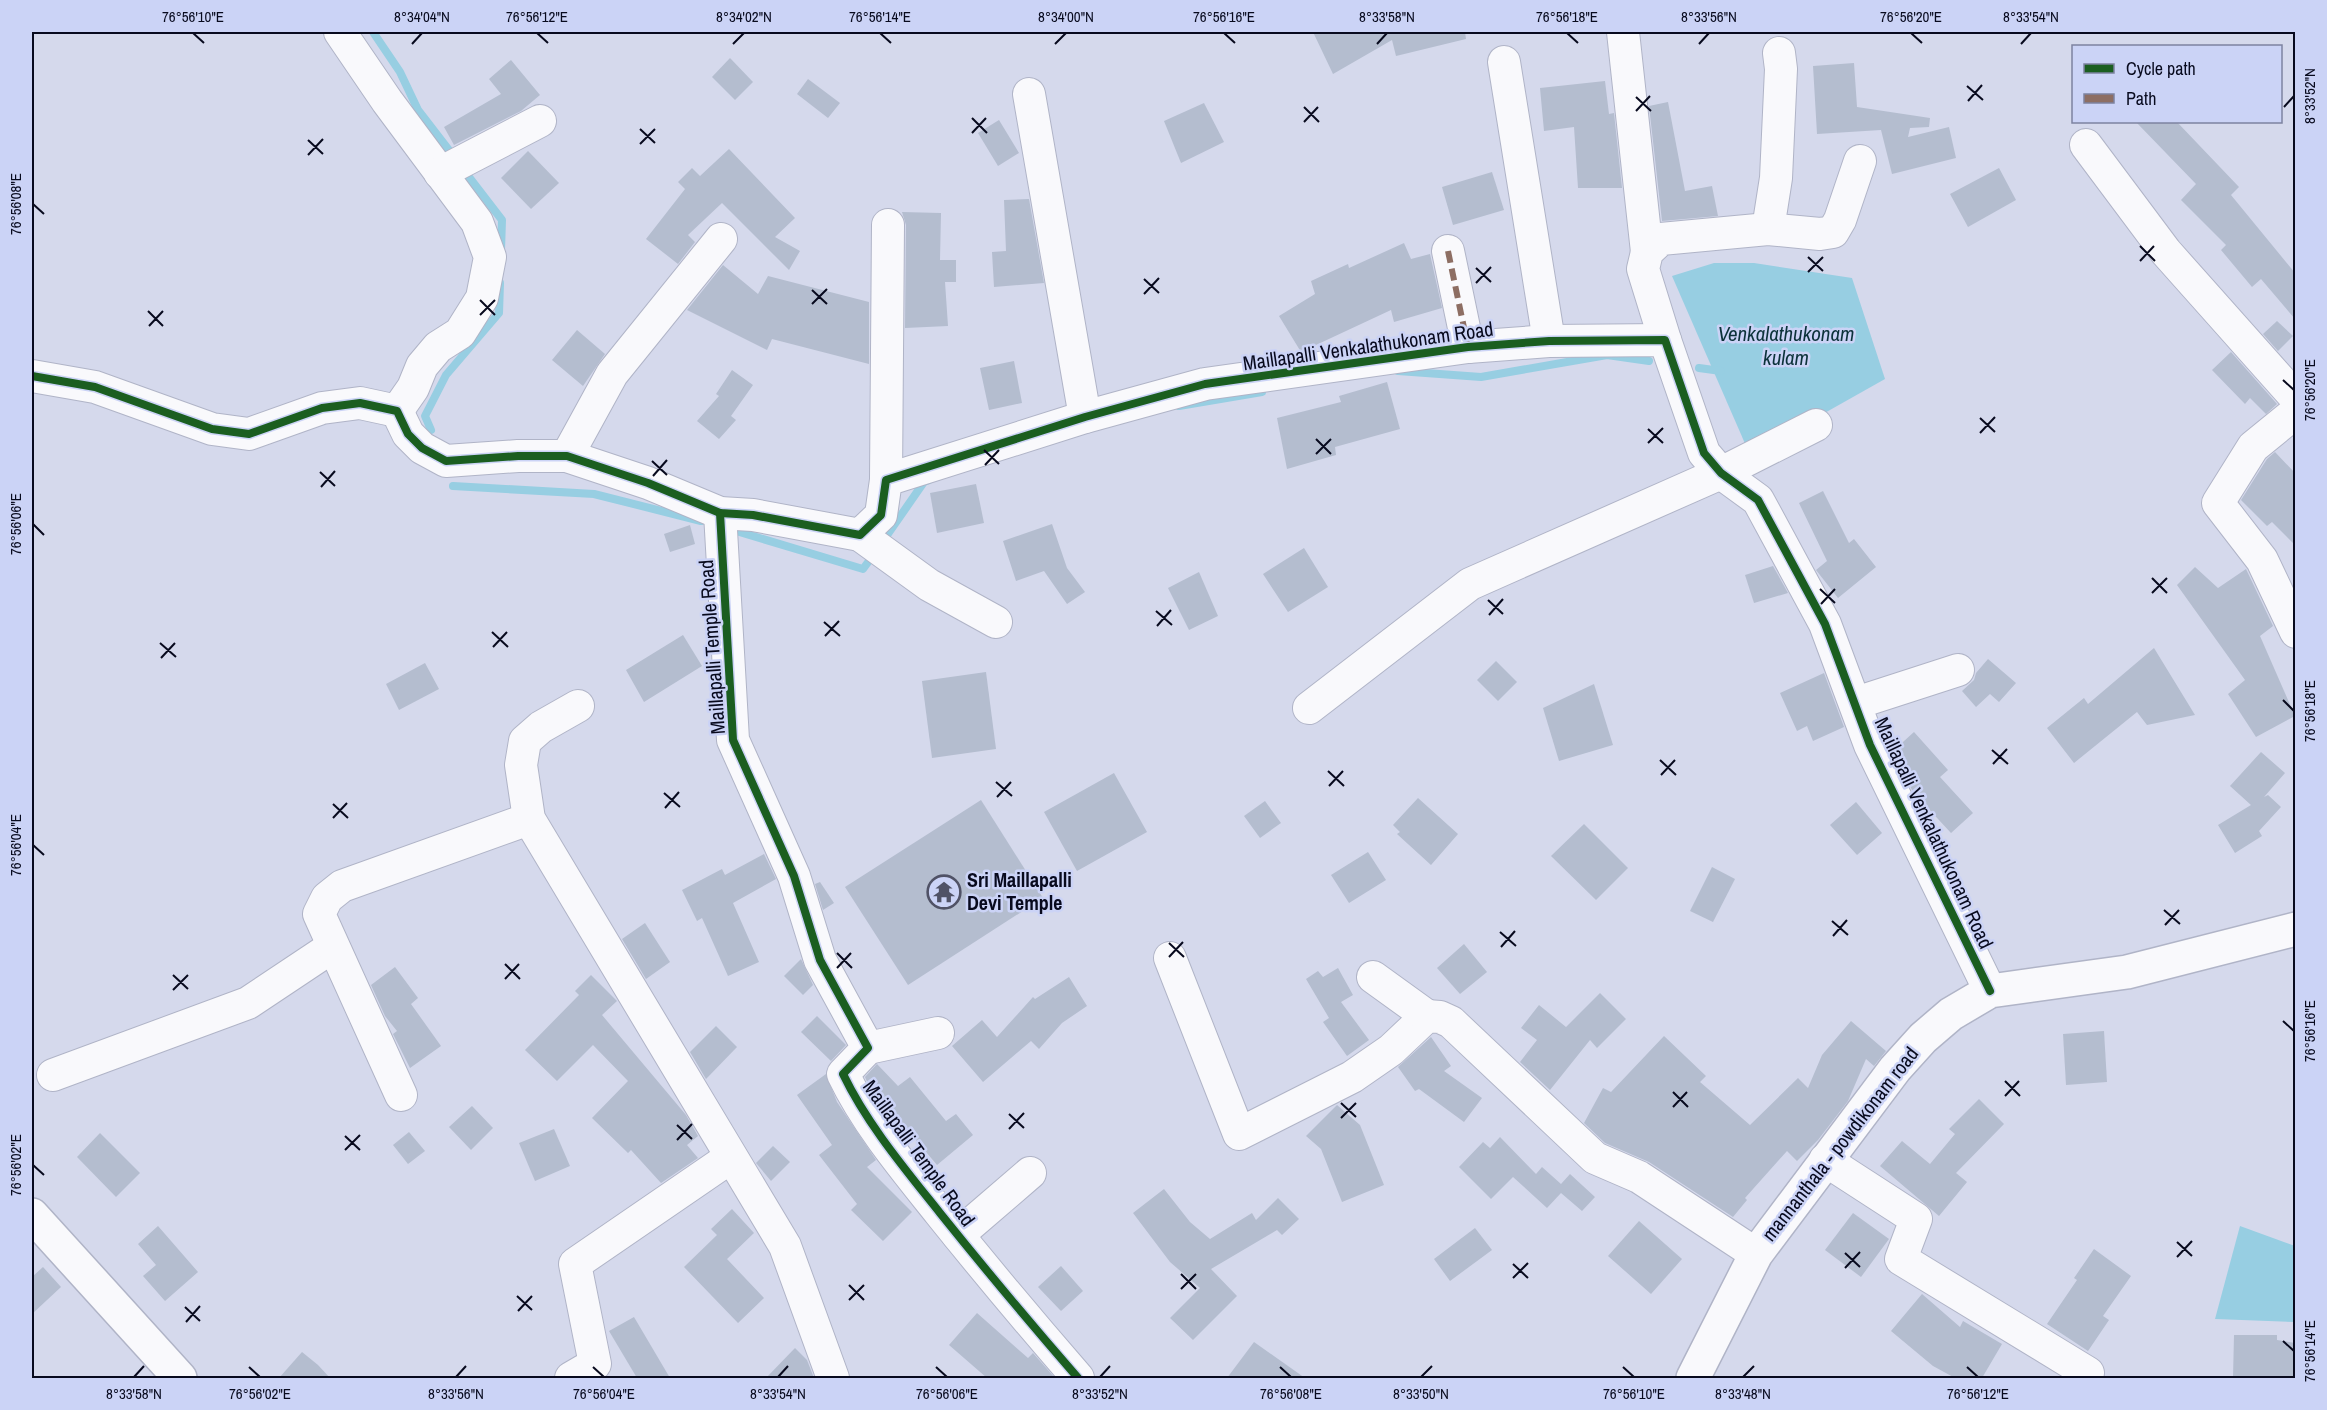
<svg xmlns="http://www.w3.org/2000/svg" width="2327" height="1410" font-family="'Archivo Narrow',sans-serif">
<rect width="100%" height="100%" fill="#d5d9ec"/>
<!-- water -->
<g fill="#97cee2">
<polygon points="1714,263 1754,263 1852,278 1885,379 1750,455 1672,276"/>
<polygon points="2240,1226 2295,1246 2295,1322 2215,1319"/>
</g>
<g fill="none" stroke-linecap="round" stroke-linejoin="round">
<!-- stream -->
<g stroke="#97cee2" stroke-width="8">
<polyline points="373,32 400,72 418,110 455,158"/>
<polyline points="462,168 502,220 501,250"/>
<polyline points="1699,368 1721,371"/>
<polyline points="1398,371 1481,377 1607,355 1649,361"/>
<polyline points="1179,406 1262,392"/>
<polyline points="431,430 425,416 446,375 499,313 500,283"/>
<polyline points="453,486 594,494 701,521"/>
<polyline points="736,531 863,569 874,554"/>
<polyline points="883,541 924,482 929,480"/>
</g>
</g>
<!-- building -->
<g fill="#b4bdcf">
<polygon points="1313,32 1465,32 1466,39 1396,56 1392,40 1333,74"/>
<polygon points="730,58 753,82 735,100 712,77"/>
<polygon points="511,60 540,95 521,111 454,145 444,127 501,94 489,79"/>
<polygon points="1854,63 1857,107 1930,118 1929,127 1910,128 1908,137 1949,127 1956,158 1892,174 1881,130 1817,134 1813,66"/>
<polygon points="808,79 840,103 828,118 797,94"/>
<polygon points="1605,81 1609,114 1614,113 1622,188 1578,188 1574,127 1544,131 1540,88"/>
<polygon points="1668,102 1685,191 1712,186 1718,216 1662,221 1649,106"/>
<polygon points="1204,103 1224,142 1181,163 1164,121"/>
<polygon points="999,120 1019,153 998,166 978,133"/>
<polygon points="2136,122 2177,122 2239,187 2231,195 2295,273 2295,319 2261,279 2252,287 2221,250 2226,245 2181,200 2196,184"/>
<polygon points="729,149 795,218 775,237 800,251 789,270 722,203 688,235 695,242 678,264 646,239 685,189 678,182 692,168 700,176"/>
<polygon points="528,151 559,183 531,209 501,178"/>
<polygon points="1999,168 2016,200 1968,227 1950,194"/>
<polygon points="1492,172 1504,210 1453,225 1442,187"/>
<polygon points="1029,199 1044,283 994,287 992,252 1006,251 1004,200"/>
<polygon points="902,212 941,213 940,260 956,260 956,282 945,282 948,326 905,328 906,225"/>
<polygon points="1404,243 1411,259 1430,254 1442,308 1394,322 1391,310 1301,352 1279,316 1315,294 1311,281 1348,264 1349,268"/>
<polygon points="723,265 758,294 768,276 869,302 869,364 772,339 767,350 687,310"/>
<polygon points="2277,321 2293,336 2278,351 2263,334"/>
<polygon points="577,330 605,354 583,386 552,360"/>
<polygon points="2231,352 2277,404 2266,414 2250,398 2245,404 2212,370"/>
<polygon points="1014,361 1022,403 989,410 980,368"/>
<polygon points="732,370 753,385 731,416 736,420 719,439 697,421 719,396 716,394"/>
<polygon points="1387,382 1400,429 1335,447 1336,455 1287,469 1277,418 1341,402 1339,396"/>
<polygon points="2275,452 2295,473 2295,545 2272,522 2267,526 2241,500 2267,459"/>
<polygon points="976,484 984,523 937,533 930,493"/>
<polygon points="1823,491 1849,543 1854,539 1876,567 1838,598 1816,570 1827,561 1799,503"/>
<polygon points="1052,524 1067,568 1085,592 1067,604 1044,571 1016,581 1003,541"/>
<polygon points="690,525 695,544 670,552 664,534"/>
<polygon points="1304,548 1328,587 1288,612 1263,574"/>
<polygon points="1773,566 1788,593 1754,603 1745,575"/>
<polygon points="2195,567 2218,588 2246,569 2273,626 2260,636 2295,716 2256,737 2228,694 2245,680 2177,585"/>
<polygon points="1199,572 1218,616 1189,630 1168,588"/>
<polygon points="683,635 702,666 644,702 626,670"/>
<polygon points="2154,648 2195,715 2147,725 2137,712 2074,763 2047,728 2084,698 2088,704"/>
<polygon points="1988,659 2016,683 1999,702 1990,694 1976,707 1962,691 1974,680 1976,673"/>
<polygon points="1496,661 1517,682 1498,701 1477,680"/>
<polygon points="425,663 439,689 399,710 386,684"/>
<polygon points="986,672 996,749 932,758 922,681"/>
<polygon points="1824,673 1844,727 1813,741 1807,726 1797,731 1780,693"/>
<polygon points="1594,684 1613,745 1559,761 1543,708"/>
<polygon points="1914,732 1948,770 1940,777 1973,813 1951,833 1913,792 1893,751"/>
<polygon points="2261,752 2285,773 2264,797 2268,795 2281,807 2259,831 2262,836 2235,853 2218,825 2251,805 2230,786"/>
<polygon points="1114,773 1147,832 1077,871 1044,812"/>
<polygon points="1418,798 1458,834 1431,865 1397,834 1400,832 1393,825"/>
<polygon points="981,800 1043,898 908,985 845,887"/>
<polygon points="1265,801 1281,823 1260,838 1244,816"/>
<polygon points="1856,802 1882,833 1857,855 1830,825"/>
<polygon points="1584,824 1628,868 1596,900 1551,856"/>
<polygon points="1368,852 1386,880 1349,903 1331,875"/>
<polygon points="764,854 776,879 733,903 759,962 728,976 702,918 697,921 682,890 722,869 725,875"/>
<polygon points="1712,867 1735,879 1713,922 1690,911"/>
<polygon points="820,882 834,903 823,910 815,884"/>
<polygon points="645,923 670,962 646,979 622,939"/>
<polygon points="1464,944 1487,972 1460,994 1437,968"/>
<polygon points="801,959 813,985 803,995 784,976"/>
<polygon points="395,967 418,998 411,1004 441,1046 410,1068 393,1034 397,1031 385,1016 371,985"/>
<polygon points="1338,968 1353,995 1341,1002 1369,1040 1347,1056 1323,1022 1329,1018 1306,979 1318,971 1323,977"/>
<polygon points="591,975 617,1001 602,1015 686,1115 698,1136 687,1145 698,1158 661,1183 631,1150 628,1153 592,1118 628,1081 593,1045 557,1081 525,1050 579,995 575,991"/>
<polygon points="1069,977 1087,1006 1062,1023 1039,1049 1031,1041 983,1082 952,1046 982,1020 997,1037 1033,997 1035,999"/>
<polygon points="1600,993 1626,1019 1597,1048 1590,1040 1550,1090 1520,1062 1537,1040 1521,1028 1539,1005 1566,1027"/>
<polygon points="817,1016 846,1045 831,1061 801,1032"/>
<polygon points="1851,1021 1886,1051 1874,1066 1866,1059 1848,1101 1818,1140 1797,1161 1787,1151 1745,1198 1747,1200 1733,1217 1649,1162 1605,1143 1584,1123 1603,1088 1611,1092 1664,1036 1706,1076 1700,1082 1750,1125 1798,1078 1808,1088 1822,1055"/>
<polygon points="716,1026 737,1047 706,1079 690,1052"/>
<polygon points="2104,1031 2107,1082 2066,1085 2063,1034"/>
<polygon points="1431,1037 1451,1066 1444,1071 1482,1098 1464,1122 1419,1089 1415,1091 1398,1067"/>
<polygon points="877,1064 898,1086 910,1077 946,1121 956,1114 973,1135 937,1165 910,1133 904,1138 868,1084 865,1077"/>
<polygon points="826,1074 837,1102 876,1160 867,1167 912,1212 883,1241 851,1210 857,1204 819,1155 832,1145 797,1095"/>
<polygon points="1979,1099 2004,1124 1956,1173 1967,1182 1939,1216 1880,1166 1902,1141 1930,1164 1955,1134 1949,1129"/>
<polygon points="1337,1105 1360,1125 1384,1185 1342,1202 1321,1149 1306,1136"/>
<polygon points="472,1106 493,1128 471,1150 449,1127"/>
<polygon points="554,1129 570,1166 535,1181 519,1143"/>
<polygon points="409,1132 425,1151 408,1164 393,1145"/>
<polygon points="100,1133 140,1173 116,1197 77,1157"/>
<polygon points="1500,1137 1536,1174 1542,1167 1561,1184 1570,1174 1595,1197 1582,1211 1561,1193 1547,1208 1513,1177 1491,1199 1459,1167 1483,1142 1490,1148"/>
<polygon points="773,1146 790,1162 771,1181 756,1163"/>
<polygon points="1164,1189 1190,1222 1210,1239 1252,1213 1256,1220 1278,1198 1299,1219 1282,1235 1277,1230 1211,1269 1237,1296 1193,1340 1170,1318 1200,1288 1170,1262 1133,1213"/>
<polygon points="732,1209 754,1233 727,1259 764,1298 738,1323 684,1267 717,1235 711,1229"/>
<polygon points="1853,1213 1889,1239 1861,1277 1825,1250"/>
<polygon points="1639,1221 1682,1259 1651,1294 1608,1256"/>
<polygon points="158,1226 198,1272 165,1301 143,1276 156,1265 138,1244"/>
<polygon points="1475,1228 1492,1250 1450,1281 1434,1259"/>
<polygon points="2094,1249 2131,1276 2103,1316 2109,1320 2088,1351 2047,1324 2077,1280 2074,1278"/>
<polygon points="1061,1266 1083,1291 1061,1311 1038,1287"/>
<polygon points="43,1267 61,1287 32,1314 32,1277"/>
<polygon points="1922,1294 1960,1327 1963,1321 2002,1344 1982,1378 1955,1378 1933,1366 1891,1331"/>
<polygon points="977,1313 1028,1358 1033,1353 1055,1378 987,1378 949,1345"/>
<polygon points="634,1317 670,1378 637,1378 609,1331"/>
<polygon points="2234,1335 2277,1335 2277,1340 2295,1343 2295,1378 2233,1378"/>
<polygon points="1254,1342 1305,1378 1227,1378"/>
<polygon points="795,1348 807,1360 814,1378 766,1378"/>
<polygon points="302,1352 318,1365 330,1378 279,1378"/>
</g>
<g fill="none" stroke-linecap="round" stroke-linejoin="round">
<!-- minor casing -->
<g stroke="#b0b4c7" stroke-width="34">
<g id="minor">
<polyline points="340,32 387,101 477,222 490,257 482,298 460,333 438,347 422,366 413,388 397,411"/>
<polyline points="1623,32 1647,252"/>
<polyline points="1504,62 1549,341"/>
<polyline points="1029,94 1085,417"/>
<polyline points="2086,145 2166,252 2296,398"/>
<polyline points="440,173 540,121"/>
<polyline points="1768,229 1776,178 1781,69 1779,53"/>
<polyline points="1448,251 1468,347"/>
<polyline points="1665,340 1643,269 1647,252 1661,239 1768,229 1820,234 1833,232 1840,220 1860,161"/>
<polyline points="32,376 95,387 212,429 249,434 322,408 360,403 397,411 408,434 422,448 446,461 518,456 567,456 648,483 720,513 753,515 860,535 881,515 886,480 1085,417 1205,384 1468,347 1549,341 1665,340 1704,453 1721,473 1758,500 1825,624 1870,745 1990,991"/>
<polyline points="2296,412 2253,447 2218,503 2262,560 2296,632"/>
<polyline points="567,456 612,374 721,239"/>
<polyline points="886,480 888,225"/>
<path d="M720,513l13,227 61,136 26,84 48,88 -25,26c24,50 62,95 97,139 45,56 91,111 138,165"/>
<polyline points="860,535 929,585 996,622"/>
<polyline points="1856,703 1958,670"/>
<polyline points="578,706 541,727 525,741 521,765 529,819 785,1246 833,1378"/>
<polyline points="1309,708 1470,584 1721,473 1816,425"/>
<polyline points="1170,958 1239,1134 1352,1077 1391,1050 1427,1016 1440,1017 1451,1022 1595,1158 1639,1177 1756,1254"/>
<polyline points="1373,977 1427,1016"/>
<polyline points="868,1048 938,1033"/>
<polyline points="53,1075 248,1003 332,947"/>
<polyline points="401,1095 319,914 327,898 342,886 529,819"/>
<polyline points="1825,1160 1916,1219 1901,1259 2088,1373"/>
<polyline points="958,1235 1030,1173"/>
<polyline points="571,1378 595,1364 575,1264 731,1157"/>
</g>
</g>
<!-- major casing -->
<g stroke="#b0b4c7" stroke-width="36">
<g id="major">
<polyline points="32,1215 180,1378"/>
<polyline points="1693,1378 1756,1254 1895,1069 1923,1038 1951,1014 1990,991 2127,972 2296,929"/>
</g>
</g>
<!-- minor -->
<use href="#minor" stroke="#f9f9fc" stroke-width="32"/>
<!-- major -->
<use href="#major" stroke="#f9f9fc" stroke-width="33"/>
<!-- quiet -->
<polyline stroke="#8d6e63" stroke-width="6" stroke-dasharray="12 6" stroke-linecap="butt" points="1448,251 1468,347"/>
<!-- cycleway casing -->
<g stroke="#cbd3f6" stroke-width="11">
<g id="cycleway">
<polyline points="32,376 95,387 212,429 249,434 322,408 360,403 397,411 408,434 422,448 446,461 518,456 567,456 648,483 720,513 753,515 860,535 881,515 886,480 1085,417 1205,384 1468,347 1549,341 1665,340 1704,453 1721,473 1758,500 1825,624 1870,745 1990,991"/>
<path d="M720,513l13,227 61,136 26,84 48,88 -25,26c24,50 62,95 97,139 45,56 91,111 138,165"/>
</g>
</g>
<!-- cycleway -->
<use href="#cycleway" stroke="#1b5e20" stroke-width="8"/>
</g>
<!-- ticks -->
<path fill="none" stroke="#080a1e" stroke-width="2" d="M193,33l11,10M537,33l11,10M880,33l11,10M1224,33l11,10M1567,33l11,10M1911,33l11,10M412,44l10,-11M733,44l11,-11M1055,44l11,-11M1377,44l10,-11M1699,44l10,-11M2021,44l10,-11M1967,86l16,14M1636,97l15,14M1968,101l14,-16M1304,107l15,15M2284,107l10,-11M1636,111l14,-15M972,118l15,15M1304,122l14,-15M640,129l15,14M972,133l14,-15M308,140l15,14M640,144l15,-15M308,155l15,-16M33,204l11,10M2140,246l15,15M1808,257l15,14M2140,261l14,-15M1476,268l15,14M1808,272l15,-15M1144,279l15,14M1476,283l15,-16M812,290l15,14M1144,294l15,-16M480,300l15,15M812,304l15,-15M148,311l15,15M480,315l15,-15M149,326l14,-15M2283,380l11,10M1980,418l15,14M1648,429l15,14M1980,433l15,-16M1316,439l15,15M1648,443l15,-15M984,450l15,14M1316,454l15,-15M652,461l15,14M985,465l14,-15M320,472l15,14M653,476l14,-16M321,487l14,-16M33,524l11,11M2152,578l15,15M1820,589l15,14M2152,593l15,-15M1488,600l15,14M1821,604l14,-15M1156,611l16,14M1489,615l14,-16M824,622l16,14M1157,626l14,-16M492,632l16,15M825,636l14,-15M160,643l16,14M493,647l14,-15M161,658l14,-15M2283,700l11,11M1992,750l16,14M1660,760l16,15M1993,764l14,-15M1328,771l16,15M1661,775l14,-15M996,782l16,14M1329,786l14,-15M664,793l16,14M997,797l14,-15M333,804l15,14M665,808l14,-16M333,818l14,-15M33,845l11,10M2164,910l16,14M1832,921l16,14M2165,925l14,-15M1500,932l16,14M1833,936l14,-16M1169,943l15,14M1501,947l14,-16M837,953l15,15M1169,957l14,-15M505,964l15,15M837,968l14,-15M173,975l15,14M505,979l14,-15M173,990l15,-15M2283,1021l11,10M2005,1081l15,15M1673,1092l15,15M2005,1096l14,-15M1341,1103l15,14M1673,1107l14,-15M1009,1114l15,14M1341,1118l15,-15M677,1125l15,14M1009,1129l15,-16M345,1136l15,14M677,1140l15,-16M345,1150l15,-15M33,1165l11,10M2177,1242l15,14M1845,1253l15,14M2177,1257l15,-16M1513,1264l15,14M1845,1268l15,-16M1181,1274l15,15M1513,1278l15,-15M849,1285l15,15M1181,1289l15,-15M517,1296l15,14M849,1300l15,-15M185,1307l15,14M518,1311l14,-15M186,1322l14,-16M2283,1341l11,10M249,1367l11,10M593,1367l11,10M936,1367l11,10M1280,1367l11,10M1623,1367l11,10M1967,1367l11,10M134,1377l10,-11M456,1377l10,-11M778,1377l10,-11M1100,1377l10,-11M1421,1377l11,-11M1743,1377l11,-11"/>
<!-- icons -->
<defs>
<g id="temple-ring" transform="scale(1.725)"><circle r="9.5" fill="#cbd3f6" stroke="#505266" stroke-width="1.5"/><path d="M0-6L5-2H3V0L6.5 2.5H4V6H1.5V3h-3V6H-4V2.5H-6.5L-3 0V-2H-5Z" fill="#505266"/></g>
</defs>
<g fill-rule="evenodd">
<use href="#temple-ring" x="944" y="892"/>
</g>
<g text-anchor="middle" stroke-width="5" stroke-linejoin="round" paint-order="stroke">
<!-- street labels -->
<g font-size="20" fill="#080a1e" stroke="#cbd3f6">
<text transform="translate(1368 346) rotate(-8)" y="7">Maillapalli Venkalathukonam Road</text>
<text transform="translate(712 647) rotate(-94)" y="7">Maillapalli Temple Road</text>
<text transform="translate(1934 833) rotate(65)" y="7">Maillapalli Venkalathukonam Road</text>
<text transform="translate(1840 1144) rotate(-52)" y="7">mannanthala - powdikonam road</text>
<text transform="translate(919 1153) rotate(54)" y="7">Maillapalli Temple Road</text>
</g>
<!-- poi labels -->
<g font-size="20" font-weight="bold" fill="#080a1e" stroke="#cbd3f6" text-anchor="start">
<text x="967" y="887">Sri Maillapalli<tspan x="967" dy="23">Devi Temple</tspan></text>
</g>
<!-- water labels -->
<g font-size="21" font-style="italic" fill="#0c323a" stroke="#cbd3f6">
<text x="1786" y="341">Venkalathukonam<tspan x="1786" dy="24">kulam</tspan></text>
</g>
</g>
<!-- border -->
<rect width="2327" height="1410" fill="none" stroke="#cbd3f6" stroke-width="66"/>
<!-- legend -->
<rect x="2072" y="45" width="210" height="78" fill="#cbd3f6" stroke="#7d83a0" stroke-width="1.5"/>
<rect x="2084" y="64" width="30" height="9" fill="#1b5e20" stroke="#7d83a0" stroke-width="1.5"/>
<text x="2126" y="75" font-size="18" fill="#080a1e">Cycle path</text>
<rect x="2084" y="94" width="30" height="9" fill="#8d6e63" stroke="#7d83a0" stroke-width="1.5"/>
<text x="2126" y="105" font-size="18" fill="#080a1e">Path</text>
<rect x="33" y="33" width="2261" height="1344" fill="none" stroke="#080a1e" stroke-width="2"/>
<g font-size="15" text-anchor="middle" fill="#080a1e">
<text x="193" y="22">76°56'10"E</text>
<text x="422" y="22">8°34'04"N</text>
<text x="537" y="22">76°56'12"E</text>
<text x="744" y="22">8°34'02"N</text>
<text x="880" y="22">76°56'14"E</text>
<text x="1066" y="22">8°34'00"N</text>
<text x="1224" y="22">76°56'16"E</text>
<text x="1387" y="22">8°33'58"N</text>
<text x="1567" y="22">76°56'18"E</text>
<text x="1709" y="22">8°33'56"N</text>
<text x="1911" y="22">76°56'20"E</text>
<text x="2031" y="22">8°33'54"N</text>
<text transform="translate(2310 96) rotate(-90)" y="5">8°33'52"N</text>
<text transform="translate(16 204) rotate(-90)" y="5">76°56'08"E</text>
<text transform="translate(2310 390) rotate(-90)" y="5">76°56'20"E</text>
<text transform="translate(16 524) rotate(-90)" y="5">76°56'06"E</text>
<text transform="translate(2310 711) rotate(-90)" y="5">76°56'18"E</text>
<text transform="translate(16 845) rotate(-90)" y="5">76°56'04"E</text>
<text transform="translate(2310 1031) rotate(-90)" y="5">76°56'16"E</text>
<text transform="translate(16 1165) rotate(-90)" y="5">76°56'02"E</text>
<text transform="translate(2310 1351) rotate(-90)" y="5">76°56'14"E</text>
<text x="134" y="1399">8°33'58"N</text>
<text x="260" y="1399">76°56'02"E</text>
<text x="456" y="1399">8°33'56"N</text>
<text x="604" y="1399">76°56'04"E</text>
<text x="778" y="1399">8°33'54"N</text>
<text x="947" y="1399">76°56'06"E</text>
<text x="1100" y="1399">8°33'52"N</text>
<text x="1291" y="1399">76°56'08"E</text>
<text x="1421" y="1399">8°33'50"N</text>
<text x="1634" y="1399">76°56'10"E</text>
<text x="1743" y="1399">8°33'48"N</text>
<text x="1978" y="1399">76°56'12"E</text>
</g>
</svg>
